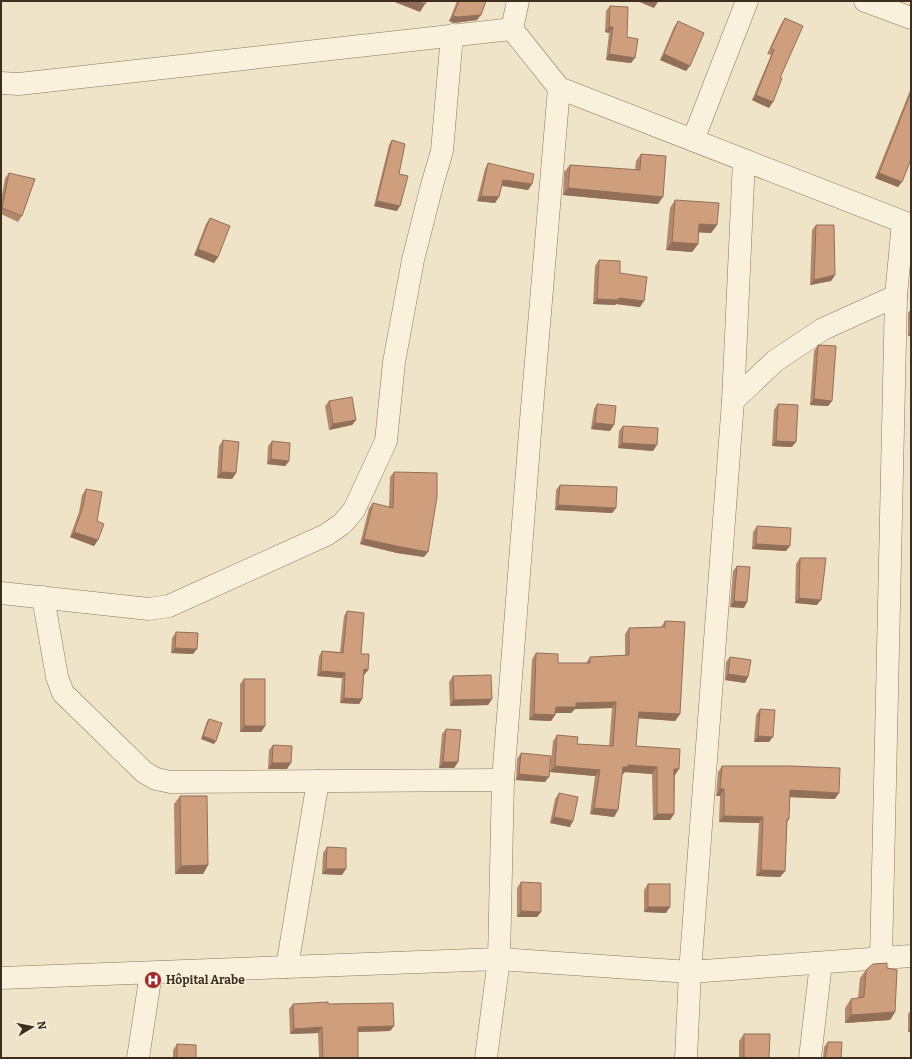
<svg xmlns="http://www.w3.org/2000/svg" width="912" height="1059" font-family="Bitter,serif">
<rect width="100%" height="100%" fill="#f0e4c8"/>
<g fill="none" stroke-linecap="round" stroke-linejoin="round">
<!-- minor casing -->
<g stroke="#8d765c" stroke-width="23">
<g id="minor">
<polyline points="518,1 512,29 559,88 911,225"/>
<polyline points="865,1 911,18"/>
<polyline points="1,83 19,84 512,29"/>
<polyline points="693,140 747,1"/>
<polyline points="733,401 775,361 823,329 896,296"/>
<polyline points="1,593 149,609 169,606 326,535 342,524 354,510 386,441 394,362 413,260 432,185 442,151 452,35"/>
<polyline points="43,597 57,677 63,693 144,772 156,779 171,782 503,780"/>
<polyline points="881,959 896,296 903,222"/>
<polyline points="287,967 318,781"/>
<polyline points="1,978 499,959 690,972 911,956"/>
<polyline points="138,1058 151,973"/>
<polyline points="486,1058 499,959 503,780 531,420 559,88"/>
<polyline points="686,1058 690,972 733,401 744,160"/>
<polyline points="810,1058 821,963"/>
</g>
</g>
<!-- minor -->
<use href="#minor" stroke="#faf1dc" stroke-width="22"/>
</g>
<!-- wall -->
<g fill="#b2896c">
<polygon points="457,1 486,1 477,20 454,23 449,21"/>
<polygon points="610,6 627,37 631,63 606,60 609,33 605,32 606,11"/>
<polygon points="785,18 780,78 769,108 752,100 771,55 767,54 781,24"/>
<polygon points="678,21 686,71 660,60 674,27"/>
<polygon points="911,88 911,159 898,187 875,178"/>
<polygon points="392,140 399,174 397,211 374,206 389,145"/>
<polygon points="641,154 658,204 563,195 564,172 570,165 635,170 636,161"/>
<polygon points="488,163 532,184 528,190 502,186 495,203 477,201 485,169"/>
<polygon points="9,173 22,216 18,222 1,214 1,201 5,178"/>
<polygon points="675,200 717,225 711,233 698,232 698,244 692,252 666,250 670,208"/>
<polygon points="210,218 218,257 214,263 194,255 206,224"/>
<polygon points="816,225 835,275 831,281 810,285 812,230"/>
<polygon points="599,260 620,273 640,307 616,304 615,305 593,304 595,266"/>
<polygon points="911,309 911,336 908,336 908,313"/>
<polygon points="818,345 832,401 828,406 810,405 814,351"/>
<polygon points="329,401 356,420 352,425 329,430 325,406"/>
<polygon points="597,404 610,431 591,429 594,409"/>
<polygon points="778,404 792,447 772,446 774,410"/>
<polygon points="623,426 653,451 618,448 619,431"/>
<polygon points="223,440 236,473 232,479 217,478 219,446"/>
<polygon points="272,441 289,461 285,466 267,464 268,446"/>
<polygon points="394,472 424,557 397,553 360,544 369,508 373,503 389,507 390,477"/>
<polygon points="560,485 616,508 612,513 555,510 556,490"/>
<polygon points="86,489 98,540 94,546 70,537 79,512 82,495"/>
<polygon points="757,526 786,551 752,549 753,532"/>
<polygon points="800,558 817,605 795,603 796,564"/>
<polygon points="737,566 744,608 730,607 733,571"/>
<polygon points="347,611 361,654 368,670 364,675 362,699 359,704 340,703 342,678 317,676 319,656 322,651 340,652 344,616"/>
<polygon points="665,621 680,714 675,721 638,718 636,746 675,775 674,814 670,820 653,820 652,774 625,772 623,774 622,774 618,810 614,817 590,814 595,776 550,772 553,741 557,735 577,744 609,746 612,708 575,709 571,713 556,713 555,715 551,721 529,720 532,659 536,653 558,663 586,663 590,657 625,655 625,634 629,628 661,627"/>
<polygon points="176,632 193,654 171,653 172,638"/>
<polygon points="730,657 748,677 745,683 725,680 726,662"/>
<polygon points="453,676 492,699 488,705 450,706 449,682"/>
<polygon points="244,679 265,726 261,732 240,732 240,684"/>
<polygon points="760,709 769,742 754,742 756,715"/>
<polygon points="209,719 214,744 201,739 207,721"/>
<polygon points="446,729 458,762 454,768 439,768 442,734"/>
<polygon points="273,745 287,769 268,769 269,750"/>
<polygon points="521,753 545,782 516,780 517,759"/>
<polygon points="722,766 835,799 790,797 789,819 787,823 785,871 780,877 756,876 759,823 719,822 720,796 716,796 718,772"/>
<polygon points="559,793 570,827 550,823 555,799"/>
<polygon points="180,796 208,865 203,874 175,874 174,804"/>
<polygon points="327,847 342,875 322,874 323,853"/>
<polygon points="521,882 541,912 537,917 517,917 517,888"/>
<polygon points="648,884 666,913 644,912 644,890"/>
<polygon points="887,968 895,1012 890,1020 845,1023 845,1008 851,999 858,998 860,978 866,970"/>
<polygon points="293,1004 328,1004 394,1026 390,1031 358,1032 358,1058 319,1058 318,1033 290,1034 289,1009"/>
<polygon points="911,1010 911,1032 908,1032 908,1014"/>
<polygon points="744,1034 769,1058 739,1058 739,1041"/>
<polygon points="828,1042 841,1058 823,1058 824,1047"/>
<polygon points="177,1044 196,1058 173,1058 173,1050"/>
</g>
<!-- shaded-wall -->
<g fill="#916f58">
<polygon points="392,1 417,1 425,4 420,12"/>
<polygon points="637,1 655,1 658,2 654,8"/>
<polygon points="481,15 477,20 454,23 449,21 453,16"/>
<polygon points="609,27 613,27 609,33 605,32"/>
<polygon points="609,54 635,58 631,63 606,60"/>
<polygon points="664,54 690,66 686,71 660,60"/>
<polygon points="756,95 773,102 769,108 752,100"/>
<polygon points="879,173 902,182 898,187 875,178"/>
<polygon points="503,180 532,184 528,190 499,185"/>
<polygon points="568,188 663,197 658,204 563,195"/>
<polygon points="481,196 499,197 495,203 477,201"/>
<polygon points="377,201 400,206 397,211 374,206"/>
<polygon points="699,224 717,225 711,233 693,232"/>
<polygon points="672,242 698,244 692,252 666,250"/>
<polygon points="198,249 218,257 214,263 194,255"/>
<polygon points="835,275 831,281 810,285 814,280"/>
<polygon points="619,298 644,301 640,307 616,304 615,305 593,304 597,299"/>
<polygon points="911,331 911,336 908,336"/>
<polygon points="814,399 832,401 828,406 810,405"/>
<polygon points="356,420 352,425 329,430 333,424"/>
<polygon points="595,423 614,425 610,431 591,429"/>
<polygon points="776,441 796,442 792,447 772,446"/>
<polygon points="622,443 657,445 653,451 618,448"/>
<polygon points="271,459 289,461 285,466 267,464"/>
<polygon points="221,472 236,473 232,479 217,478"/>
<polygon points="558,505 616,508 612,513 555,510"/>
<polygon points="74,532 98,540 94,546 70,537"/>
<polygon points="364,539 428,552 424,557 397,553 360,544"/>
<polygon points="756,544 790,546 786,551 752,549"/>
<polygon points="799,598 821,600 817,605 795,603"/>
<polygon points="734,601 747,602 744,608 730,607"/>
<polygon points="175,648 197,649 193,654 171,653"/>
<polygon points="364,669 368,670 364,675 361,674"/>
<polygon points="321,671 345,673 342,678 317,676"/>
<polygon points="728,674 748,677 745,683 725,680"/>
<polygon points="344,698 362,699 359,704 340,703"/>
<polygon points="492,699 488,705 450,706 454,700"/>
<polygon points="616,702 612,708 575,709 571,713 551,713 556,707 576,703"/>
<polygon points="639,712 680,714 675,721 634,718"/>
<polygon points="534,714 555,715 551,721 529,720"/>
<polygon points="244,726 265,726 261,732 240,732"/>
<polygon points="203,736 216,741 214,744 201,739"/>
<polygon points="758,736 773,737 769,742 754,742"/>
<polygon points="443,762 458,762 454,768 439,768"/>
<polygon points="272,763 291,763 287,769 268,769"/>
<polygon points="628,765 657,767 652,774 625,772 623,774 618,774 623,767"/>
<polygon points="555,766 600,770 595,776 550,772"/>
<polygon points="674,769 679,769 675,775 670,775"/>
<polygon points="519,774 549,777 545,782 516,780"/>
<polygon points="720,789 724,789 720,796 716,796"/>
<polygon points="790,790 839,793 835,799 785,797"/>
<polygon points="594,808 618,810 614,817 590,814"/>
<polygon points="657,814 674,814 670,820 653,820"/>
<polygon points="724,816 763,817 759,823 719,822"/>
<polygon points="554,817 573,821 570,827 550,823"/>
<polygon points="208,865 203,874 175,874 181,866"/>
<polygon points="326,869 346,869 342,875 322,874"/>
<polygon points="761,870 785,871 780,877 756,876"/>
<polygon points="648,907 670,907 666,913 644,912"/>
<polygon points="521,911 541,912 537,917 517,917"/>
<polygon points="895,1012 890,1020 845,1023 851,1015"/>
<polygon points="394,1026 390,1031 354,1032 358,1027"/>
<polygon points="322,1027 318,1033 290,1034 294,1029"/>
<polygon points="911,1028 911,1032 908,1032"/>
</g>
<!-- building -->
<g fill="#cf9f7d" stroke="#916f58">
<polygon points="417,1 427,1 425,4"/>
<polygon points="459,1 486,1 481,15 458,17 453,16"/>
<polygon points="610,6 628,7 627,37 638,39 635,58 609,54 613,27 609,27"/>
<polygon points="785,18 803,26 780,78 782,78 773,102 756,95 774,50 771,48"/>
<polygon points="678,21 704,33 690,66 664,54"/>
<polygon points="911,92 911,159 902,182 879,173"/>
<polygon points="392,140 405,144 399,174 408,176 400,206 377,201"/>
<polygon points="641,154 666,156 663,197 568,188 570,165 640,170"/>
<polygon points="488,163 534,174 532,184 503,180 499,197 481,196"/>
<polygon points="9,173 35,179 22,216 2,208"/>
<polygon points="675,200 719,203 717,225 699,224 698,244 672,242"/>
<polygon points="210,218 230,226 218,257 198,249"/>
<polygon points="816,225 834,225 835,275 814,280"/>
<polygon points="599,260 620,261 620,273 647,277 644,301 619,298 618,300 597,299"/>
<polygon points="818,345 836,346 832,401 814,399"/>
<polygon points="352,397 356,420 333,424 329,401"/>
<polygon points="597,404 616,406 614,425 595,423"/>
<polygon points="778,404 798,405 796,442 776,441"/>
<polygon points="623,426 658,428 657,445 622,443"/>
<polygon points="223,440 239,442 236,473 221,472"/>
<polygon points="272,441 290,443 289,461 271,459"/>
<polygon points="394,472 437,473 437,497 428,552 401,547 364,539 373,503 393,508"/>
<polygon points="560,485 617,487 616,508 558,505"/>
<polygon points="86,489 102,492 97,521 104,524 98,540 74,532 83,507"/>
<polygon points="757,526 791,528 790,546 756,544"/>
<polygon points="800,558 826,558 821,600 799,598"/>
<polygon points="737,566 750,567 747,602 734,601"/>
<polygon points="347,611 364,613 361,654 369,654 368,670 364,669 362,699 344,698 345,673 321,671 322,651 343,653"/>
<polygon points="665,621 685,622 680,714 639,712 636,746 680,749 679,769 674,769 674,814 657,814 657,767 628,765 628,767 623,767 618,810 594,808 600,770 555,766 557,735 578,737 577,744 613,746 616,702 576,703 576,707 556,707 555,715 534,714 536,653 558,654 558,663 590,663 590,657 629,655 629,628 665,627"/>
<polygon points="176,632 198,633 197,649 175,648"/>
<polygon points="730,657 751,660 748,677 728,674"/>
<polygon points="491,675 492,699 454,700 453,676"/>
<rect x="244" y="679" width="21" height="47"/>
<polygon points="760,709 775,710 773,737 758,736"/>
<polygon points="209,719 222,723 216,741 203,736"/>
<polygon points="446,729 461,730 458,762 443,762"/>
<polygon points="273,745 292,746 291,763 272,763"/>
<polygon points="521,753 551,756 549,777 519,774"/>
<polygon points="722,766 790,766 840,768 839,793 790,790 789,819 787,819 785,871 761,870 763,817 724,816 724,789 720,789"/>
<polygon points="559,793 578,797 573,821 554,817"/>
<polygon points="180,796 207,796 208,865 181,866"/>
<polygon points="327,847 346,848 346,869 326,869"/>
<polygon points="521,882 541,883 541,912 521,911"/>
<rect x="648" y="884" width="22" height="23"/>
<polygon points="887,963 887,968 897,970 895,1012 851,1015 851,999 864,997 866,970 873,964"/>
<polygon points="328,1002 328,1004 393,1003 394,1026 358,1027 358,1058 323,1058 322,1027 294,1029 293,1004"/>
<polygon points="744,1034 770,1034 769,1058 744,1058"/>
<polygon points="828,1042 842,1042 841,1058 825,1058 826,1054"/>
<polygon points="177,1044 196,1045 196,1058 177,1058"/>
</g>
<!-- icons -->
<defs>
<g id="hospital-disc" transform="scale(0.9)"><circle r="9.5" fill="#9e2a2b" stroke="#f7eed8"/><path d="M-5-5h3v3.5h4V-5h3V5h-3V1.5h-4V5h-3Z" fill="#fff"/></g>
</defs>
<g fill-rule="evenodd">
<use href="#hospital-disc" x="153" y="980"/>
</g>
<g text-anchor="middle" stroke-width="3" stroke-linejoin="round" paint-order="stroke">
<!-- poi labels -->
<g font-size="12" font-weight="bold" fill="#3d2e20" stroke="#f7eed8" text-anchor="start">
<text x="166" y="984">Hôpital Arabe</text>
</g>
</g>
<!-- border -->
<rect width="912" height="1059" fill="none" stroke="#3d2e20" stroke-width="4"/>
<!-- north arrow -->
<g transform="translate(32 1027) rotate(80)" stroke="#f7eed8" stroke-width="3" paint-order="stroke">
<path d="M0-3L7 15L0 10L-7 15Z" fill="#3d2e20"/>
<text y="-6" font-size="11" font-weight="bold" text-anchor="middle" fill="#3d2e20">N</text>
</g>
</svg>
